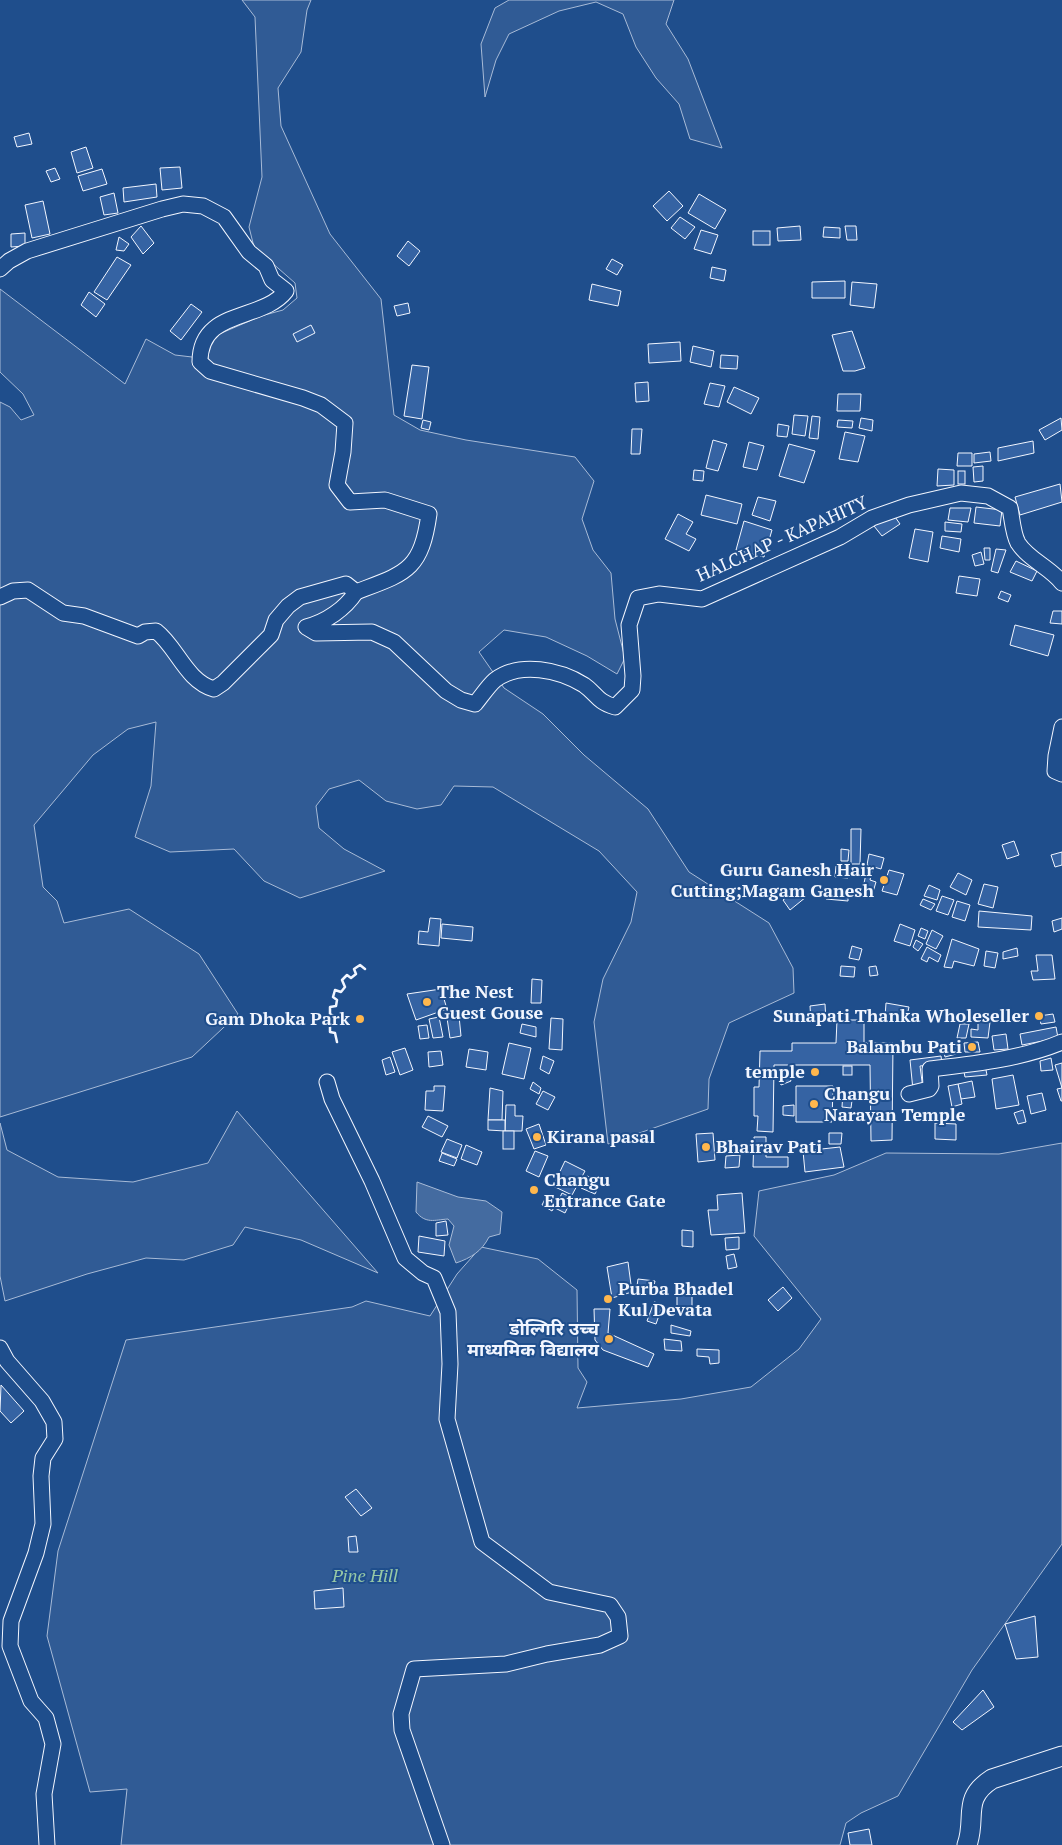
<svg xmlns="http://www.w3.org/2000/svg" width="1062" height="1845" font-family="'PT Serif','Noto Sans Devanagari',serif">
<rect width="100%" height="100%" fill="#1f4e8c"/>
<!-- built -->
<g fill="#305b95" stroke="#a8bbd7">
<polygon points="242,0 311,0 307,10 301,52 278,88 281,126 330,234 381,299 394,415 420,430 466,440 575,457 594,481 582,519 593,550 611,573 615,619 625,658 617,674 587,656 546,637 504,630 479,652 504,688 543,714 584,755 648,809 689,872 769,923 793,968 794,993 729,1023 709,1079 708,1109 608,1144 594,1022 603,979 631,922 637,892 599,851 493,787 454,786 441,805 417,809 386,801 359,780 329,789 316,806 319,828 344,849 385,871 300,898 264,881 234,849 170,852 135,837 151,786 156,722 128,729 93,755 34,825 43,887 57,901 64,923 129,909 199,954 238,1014 192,1057 0,1117 0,402 10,407 21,420 34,415 23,394 0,372 0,289 125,384 146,339 175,355 192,357 217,335 261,316 283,310 297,298 295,283 254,247 249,227 262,177 255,17"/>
<polygon points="509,0 674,0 666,24 688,59 722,148 690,139 679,104 656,78 636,47 623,14 596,2 559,11 509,34 496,60 485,97 481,44 495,8"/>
<polygon points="237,1111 378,1273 301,1240 245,1227 233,1245 184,1260 146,1258 87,1274 5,1301 0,1276 0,1123 7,1150 58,1177 133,1182 208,1163"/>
<polygon points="1062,1143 1062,1544 972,1670 898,1796 861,1813 846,1823 840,1845 121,1845 127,1789 90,1792 47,1636 58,1551 126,1340 352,1307 366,1301 430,1316 457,1274 481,1247 538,1259 577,1290 578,1368 587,1382 577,1408 681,1399 751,1387 799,1349 821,1319 754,1236 759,1191 834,1175 886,1153 999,1154"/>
</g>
<!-- water -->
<path fill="#446ba0" stroke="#a8bbd7" d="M417,1182l41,15 28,4 16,11 -2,22 -11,3c-7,14 -18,21 -33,26l-7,-18 5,-19 -6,-7c-14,1 -22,5 -32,-7z"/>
<!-- building -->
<g fill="#3563a3" stroke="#f2f6ff">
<polygon points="29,133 32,144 17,147 14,137"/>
<polygon points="86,147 93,168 77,173 71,152"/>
<polygon points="180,167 182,188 162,190 160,168"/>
<polygon points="55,168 60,179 51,182 46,171"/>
<polygon points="102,169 107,184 83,191 78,176"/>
<polygon points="156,184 157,197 124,202 123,188"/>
<polygon points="669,191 683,206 667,221 653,206"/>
<polygon points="114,193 118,213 104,215 100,197"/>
<polygon points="699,194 726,210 715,229 688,213"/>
<polygon points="43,201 50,234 32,238 25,205"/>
<polygon points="680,217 695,227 685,239 671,228"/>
<polygon points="141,226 154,243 143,254 131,237"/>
<polygon points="800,226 801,240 778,241 777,228"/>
<polygon points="845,226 856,226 857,240 847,240"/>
<polygon points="824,227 840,228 840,238 823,237"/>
<polygon points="701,230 718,235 711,254 694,249"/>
<rect x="753" y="231" width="17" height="14"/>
<polygon points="25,233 25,246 11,247 11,234"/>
<polygon points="119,237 129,244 124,251 116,250"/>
<polygon points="408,241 420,251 409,266 397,256"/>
<polygon points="117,257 131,265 107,300 94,292"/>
<polygon points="612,259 623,265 617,275 606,269"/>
<polygon points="712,267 726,270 724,281 710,278"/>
<polygon points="845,281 845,298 812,298 812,282"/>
<polygon points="852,282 877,284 874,308 850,305"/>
<polygon points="592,284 621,291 618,306 589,300"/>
<polygon points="89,292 105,304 96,317 81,305"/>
<polygon points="408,303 410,313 397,316 394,306"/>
<polygon points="191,304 202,312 181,340 170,331"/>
<polygon points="311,325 315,333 297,342 293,334"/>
<polygon points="852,331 865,368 855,371 843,371 832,335"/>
<polygon points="680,342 681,361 649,363 648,344"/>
<polygon points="693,346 714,351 711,367 690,362"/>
<polygon points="721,355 738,356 737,369 720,368"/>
<polygon points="412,365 429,367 422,419 404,416"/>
<polygon points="648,382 649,401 636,402 635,383"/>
<polygon points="710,383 725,386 719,407 704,404"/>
<polygon points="734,387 759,398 751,414 727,402"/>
<polygon points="838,394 861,394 860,411 837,411"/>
<polygon points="794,415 808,416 805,436 792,434"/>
<polygon points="812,416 820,417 818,439 809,438"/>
<polygon points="861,418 873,420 872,431 859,428"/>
<polygon points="1061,418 1062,430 1045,440 1039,430"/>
<polygon points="423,420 431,422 429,430 421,428"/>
<polygon points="838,420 853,421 852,428 837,427"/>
<polygon points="778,424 789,426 787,437 777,436"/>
<polygon points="632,429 642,429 640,454 631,454"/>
<polygon points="845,432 865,436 858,462 839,459"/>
<polygon points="713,440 727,444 718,471 706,468"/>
<polygon points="1033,441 1034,453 998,461 998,448"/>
<polygon points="749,442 764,446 757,470 743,467"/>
<polygon points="789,444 815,451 804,483 779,476"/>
<polygon points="990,452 991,461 974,463 974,454"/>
<polygon points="958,453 972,453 972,466 957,466"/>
<polygon points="983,466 983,481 974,482 973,467"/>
<polygon points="938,469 954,470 954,485 937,486"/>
<polygon points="694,470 704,471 703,481 693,480"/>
<rect x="958" y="471" width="7" height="13"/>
<polygon points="1060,484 1062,502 1020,515 1015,497"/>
<polygon points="706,495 742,504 737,524 701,515"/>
<polygon points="758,497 776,501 770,521 752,515"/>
<polygon points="976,507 1002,510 1000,526 974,523"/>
<polygon points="950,508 971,508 968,522 948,520"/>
<polygon points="678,514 693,522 686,534 696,539 689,551 665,539"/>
<polygon points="893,514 900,524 882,536 874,526"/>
<polygon points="744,521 772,530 764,557 736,550"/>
<polygon points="945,522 962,524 961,532 945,531"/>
<polygon points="915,529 933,532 928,562 909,558"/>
<polygon points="942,536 961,539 959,552 940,548"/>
<polygon points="984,548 990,548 990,560 985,560"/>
<polygon points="996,549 1006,550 998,573 991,571"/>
<polygon points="981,552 984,564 975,566 972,555"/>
<polygon points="1016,561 1037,571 1032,581 1010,572"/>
<polygon points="959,576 980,579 977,596 956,593"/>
<polygon points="1001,591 1011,595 1008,602 998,598"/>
<polygon points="1053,611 1062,611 1062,624 1050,623"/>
<polygon points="1015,625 1054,635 1048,656 1010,645"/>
<polygon points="851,829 861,829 860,864 851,864"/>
<polygon points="1014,841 1019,855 1007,859 1002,845"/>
<polygon points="841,849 849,850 848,861 841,861"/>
<polygon points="1062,852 1062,865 1055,867 1051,855"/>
<polygon points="869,854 884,858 881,869 867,865"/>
<polygon points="836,866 849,869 848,878 835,877"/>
<polygon points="867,869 872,871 870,880 876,882 873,892 863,888"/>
<polygon points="889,870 904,874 897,895 882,891"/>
<polygon points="958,873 972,880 966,895 950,887"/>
<polygon points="984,884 998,887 993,908 978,904"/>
<polygon points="929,885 940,890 937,900 924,896"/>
<polygon points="800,887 806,897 790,910 783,900"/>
<polygon points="827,891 848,892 848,901 826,899"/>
<polygon points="942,896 954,900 948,915 936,911"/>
<polygon points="923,899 935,904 931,910 920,905"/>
<polygon points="957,901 970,905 965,921 952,917"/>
<polygon points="979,911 1032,916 1031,930 978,927"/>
<polygon points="430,918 441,919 439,946 418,944 419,931 428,932"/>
<polygon points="1062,918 1062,929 1054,932 1052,921"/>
<polygon points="442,924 473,927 472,941 441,938"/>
<polygon points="900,924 915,930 910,946 894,941"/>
<polygon points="921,928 928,931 925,939 918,936"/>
<polygon points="932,930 943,936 936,949 926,944"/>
<polygon points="952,939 979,949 974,966 954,961 952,968 944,967"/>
<polygon points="916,940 923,944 918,951 913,947"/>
<polygon points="852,946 862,949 859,960 849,958"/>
<polygon points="927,947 941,955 938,962 929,957 927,962 921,959"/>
<polygon points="1017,948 1018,956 1003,959 1003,952"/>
<polygon points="986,951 998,953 995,968 984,966"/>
<polygon points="1036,955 1052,955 1055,979 1033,980 1031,971 1038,971"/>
<polygon points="841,966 855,967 854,977 840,976"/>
<polygon points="876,966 878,975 870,976 869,967"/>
<polygon points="532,979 542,980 541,1003 531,1003"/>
<polygon points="441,989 447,1009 416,1020 407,994"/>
<polygon points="886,1003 909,1007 906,1020 885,1017"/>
<polygon points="825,1004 826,1021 811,1022 810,1006"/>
<polygon points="1053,1014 1055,1022 1041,1024 1039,1016"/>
<polygon points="459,1016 461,1036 450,1038 447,1018"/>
<polygon points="439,1017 443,1037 433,1038 429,1019"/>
<polygon points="551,1018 563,1019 562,1050 549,1049"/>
<polygon points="837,1020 864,1020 864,1043 893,1043 892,1140 871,1141 870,1065 774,1065 773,1132 757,1131 758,1116 754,1116 754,1087 759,1087 760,1051 792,1051 792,1043 836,1043"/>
<polygon points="978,1021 990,1022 988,1038 971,1037 971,1029 978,1030"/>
<polygon points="522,1024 536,1027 536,1037 520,1033"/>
<polygon points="960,1024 969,1024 966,1038 957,1038"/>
<polygon points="427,1025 429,1038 420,1039 418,1026"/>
<polygon points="1056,1027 1058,1038 1022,1045 1020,1034"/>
<polygon points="1006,1034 1008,1049 994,1050 992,1036"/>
<polygon points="978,1042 980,1052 965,1052 964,1043"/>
<polygon points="509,1043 531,1048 524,1079 502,1074"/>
<polygon points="957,1044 960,1053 945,1057 943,1048"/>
<polygon points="405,1048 413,1070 400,1075 392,1052"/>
<polygon points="469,1049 488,1052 486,1070 466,1067"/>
<polygon points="441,1051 443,1065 429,1067 428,1052"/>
<polygon points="543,1056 554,1061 549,1074 540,1069"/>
<polygon points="941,1056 942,1064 920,1066 923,1089 913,1090 910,1060"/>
<polygon points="390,1057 395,1072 386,1075 382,1060"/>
<polygon points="1051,1058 1053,1070 1041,1071 1040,1061"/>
<polygon points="1062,1063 1062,1101 1061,1101 1057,1089 1062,1088 1055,1065"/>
<polygon points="985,1065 987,1075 965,1077 963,1067"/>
<rect x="843" y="1066" width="9" height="9"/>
<polygon points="1013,1075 1019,1105 996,1109 992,1079"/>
<polygon points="789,1076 791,1081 781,1085 779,1079"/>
<polygon points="972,1081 975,1097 961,1099 958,1084"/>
<polygon points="533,1082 541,1088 539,1094 530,1089"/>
<polygon points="958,1084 962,1104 952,1107 948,1086"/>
<polygon points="434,1086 445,1086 443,1111 425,1110 426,1091 434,1091"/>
<polygon points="796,1086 833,1086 832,1122 796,1122"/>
<polygon points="490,1088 503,1091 502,1120 488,1120"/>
<polygon points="543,1091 555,1097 548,1110 536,1104"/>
<polygon points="843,1092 853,1093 851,1108 842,1107"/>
<polygon points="1042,1093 1046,1110 1031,1114 1027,1096"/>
<polygon points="506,1105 515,1105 515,1116 523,1116 522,1131 505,1131"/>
<polygon points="794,1105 794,1116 783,1115 783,1106"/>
<polygon points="1023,1110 1026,1122 1018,1124 1014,1113"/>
<polygon points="428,1116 448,1126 442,1137 422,1127"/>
<polygon points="488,1120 505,1120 505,1131 488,1130"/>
<polygon points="935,1123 956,1124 956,1140 935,1139"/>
<polygon points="539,1124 546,1145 534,1149 526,1129"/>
<rect x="503" y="1131" width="11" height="18"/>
<polygon points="713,1133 715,1160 698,1162 696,1134"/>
<polygon points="829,1133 842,1133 841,1144 829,1144"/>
<polygon points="754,1137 766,1137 766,1157 788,1157 788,1167 753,1167"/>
<polygon points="447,1139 462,1145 457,1158 441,1152"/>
<polygon points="466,1145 482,1152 477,1165 461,1159"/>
<polygon points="840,1147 844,1167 805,1172 803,1151"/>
<polygon points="535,1151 548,1156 539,1177 526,1171"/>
<polygon points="442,1153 457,1159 454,1166 439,1161"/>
<polygon points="740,1155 739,1167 725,1168 726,1156"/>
<polygon points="565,1161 585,1171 572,1195 553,1186"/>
<polygon points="587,1176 596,1180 592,1188 597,1190 595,1194 581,1188"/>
<polygon points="562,1193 572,1198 565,1213 555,1208"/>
<polygon points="742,1193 745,1233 711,1235 708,1210 718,1210 717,1195"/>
<polygon points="547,1195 553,1198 551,1201 556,1204 552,1211 542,1205"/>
<polygon points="446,1221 448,1235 436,1236 436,1223"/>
<polygon points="682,1230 693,1231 693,1247 682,1246"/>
<polygon points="419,1236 445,1241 444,1256 418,1252"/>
<polygon points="739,1237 739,1249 726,1250 725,1238"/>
<polygon points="734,1254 737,1267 728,1269 726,1256"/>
<polygon points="628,1262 632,1292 612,1298 607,1267"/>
<polygon points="638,1279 655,1281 652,1295 636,1293"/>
<polygon points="783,1287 792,1298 778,1311 768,1300"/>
<polygon points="677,1295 692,1296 692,1308 677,1307"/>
<polygon points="654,1302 663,1304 656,1324 647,1321"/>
<polygon points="594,1309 610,1309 608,1333 654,1354 648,1367 603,1350 595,1340"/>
<polygon points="671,1325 691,1331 690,1336 671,1333"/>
<polygon points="664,1339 681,1341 682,1351 665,1350"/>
<polygon points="697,1349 719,1350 719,1363 710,1364 709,1357 697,1356"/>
<polygon points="1,1385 24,1411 11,1423 0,1411"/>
<polygon points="356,1489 372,1508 361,1516 345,1497"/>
<polygon points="356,1536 358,1552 349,1552 348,1537"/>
<polygon points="343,1588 344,1607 315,1609 314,1591"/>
<polygon points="1035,1616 1038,1657 1016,1659 1005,1624"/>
<polygon points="983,1690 994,1707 962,1730 953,1722"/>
<polygon points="869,1829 872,1845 850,1845 848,1833"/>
</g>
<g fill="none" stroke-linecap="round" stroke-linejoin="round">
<!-- minor casing -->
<g stroke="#f2f6ff" stroke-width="17">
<g id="minor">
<path d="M0,269l9,-8 18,-10 135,-42 21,-5 20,2 21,11 25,35 17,14 6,14 14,11c-24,31 -86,17 -86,71l10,9 93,27 18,7 24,18 -2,29 -6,33 13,17 35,-2 44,14c-8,57 -23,59 -73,78"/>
<path d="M0,597l13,-6 15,-1 35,23 21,3 54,20 7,-4 11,-1c21,16 30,50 58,58l9,-6 48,-48 5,-15 12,-14 12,-9 46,-13 10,8c-11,17 -30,30 -50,35l10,6 56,-1 22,10 52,49 15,9 14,4c6,-7 13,-18 20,-24 25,-19 65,-10 89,5 13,9 12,16 31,22l17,-17 1,-14 -4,-51 9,-27 21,-4 43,5 138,-62 32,-19 37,-13 52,-12 27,3 22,12c2,10 3,26 8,35 11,17 33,25 44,40"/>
<polyline points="1062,727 1056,756 1055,771 1062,774"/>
<polyline points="327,1082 332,1099 372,1181 405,1258 423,1273 434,1278 448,1312 450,1364 447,1419 482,1542 549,1592 610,1605 618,1617 620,1636 600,1645 547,1654 506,1664 414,1669 401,1714 402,1730 442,1845"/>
<path d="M909,1094l20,-5 2,-3 -1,-17c43,-5 92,-10 132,-27"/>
<polyline points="0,1348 7,1361 42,1401 54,1422 55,1439 43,1458 41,1476 43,1524 36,1553 11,1621 10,1646 31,1701 46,1718 53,1744 44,1794 47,1845"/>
</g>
</g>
<!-- tertiary casing -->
<g stroke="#f2f6ff" stroke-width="21">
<path id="tertiary" d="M967,1845c10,-28 -6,-46 25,-66l70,-23"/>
</g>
<!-- minor -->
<use href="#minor" stroke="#1f4e8c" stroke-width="15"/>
<!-- tertiary -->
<use href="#tertiary" stroke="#1f4e8c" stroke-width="19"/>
<!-- wall -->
<polyline stroke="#f2f6ff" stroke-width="2.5" points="337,1042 335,1033 330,1032 330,1024 334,1022 334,1016 330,1014 330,1007 336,1006 337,1000 333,997 335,990 341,992 345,987 342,980 347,975 351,978 356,974 354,969 360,965 365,969"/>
</g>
<!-- markers -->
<g fill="#ffb74d" stroke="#1f4e8c" stroke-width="2">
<circle cx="884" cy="880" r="5"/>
<circle cx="427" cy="1002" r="5"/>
<circle cx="1039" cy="1016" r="5"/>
<circle cx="360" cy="1019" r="5"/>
<circle cx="972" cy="1047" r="5"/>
<circle cx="815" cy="1072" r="5"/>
<circle cx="814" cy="1104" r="5"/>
<circle cx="537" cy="1137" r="5"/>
<circle cx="706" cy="1147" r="5"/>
<circle cx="534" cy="1190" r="5"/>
<circle cx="608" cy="1299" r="5"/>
<circle cx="609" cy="1339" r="5"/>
</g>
<g text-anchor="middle" stroke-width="4" stroke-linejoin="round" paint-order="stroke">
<!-- street labels -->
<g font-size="18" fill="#f2f6ff" stroke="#1f4e8c">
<text transform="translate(782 539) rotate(-24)" y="6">HALCHAP - KAPAHITY</text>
</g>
<!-- poi labels -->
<g font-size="18" font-weight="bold" fill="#f2f6ff" stroke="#1f4e8c" text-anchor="end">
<text x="874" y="876">Guru Ganesh Hair<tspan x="874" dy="21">Cutting;Magam Ganesh</tspan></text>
<text x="437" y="998" text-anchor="start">The Nest<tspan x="437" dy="21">Guest Gouse</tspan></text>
<text x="1029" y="1022">Sunapati Thanka Wholeseller</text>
<text x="350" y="1025">Gam Dhoka Park</text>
<text x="962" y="1053">Balambu Pati</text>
<text x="805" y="1078">temple</text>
<text x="824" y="1100" text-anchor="start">Changu<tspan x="824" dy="21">Narayan Temple</tspan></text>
<text x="547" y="1143" text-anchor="start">Kirana pasal</text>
<text x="716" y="1153" text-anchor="start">Bhairav Pati</text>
<text x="544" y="1186" text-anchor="start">Changu<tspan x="544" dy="21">Entrance Gate</tspan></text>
<text x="618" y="1295" text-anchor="start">Purba Bhadel<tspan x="618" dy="21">Kul Devata</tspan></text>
<text x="599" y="1335">डोल्गिरि उच्च<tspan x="599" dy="21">माध्यमिक विद्यालय</tspan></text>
</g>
<!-- park labels -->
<g font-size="18" font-style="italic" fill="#97c8a6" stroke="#1f4e8c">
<text x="365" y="1582">Pine Hill</text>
</g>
</g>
</svg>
